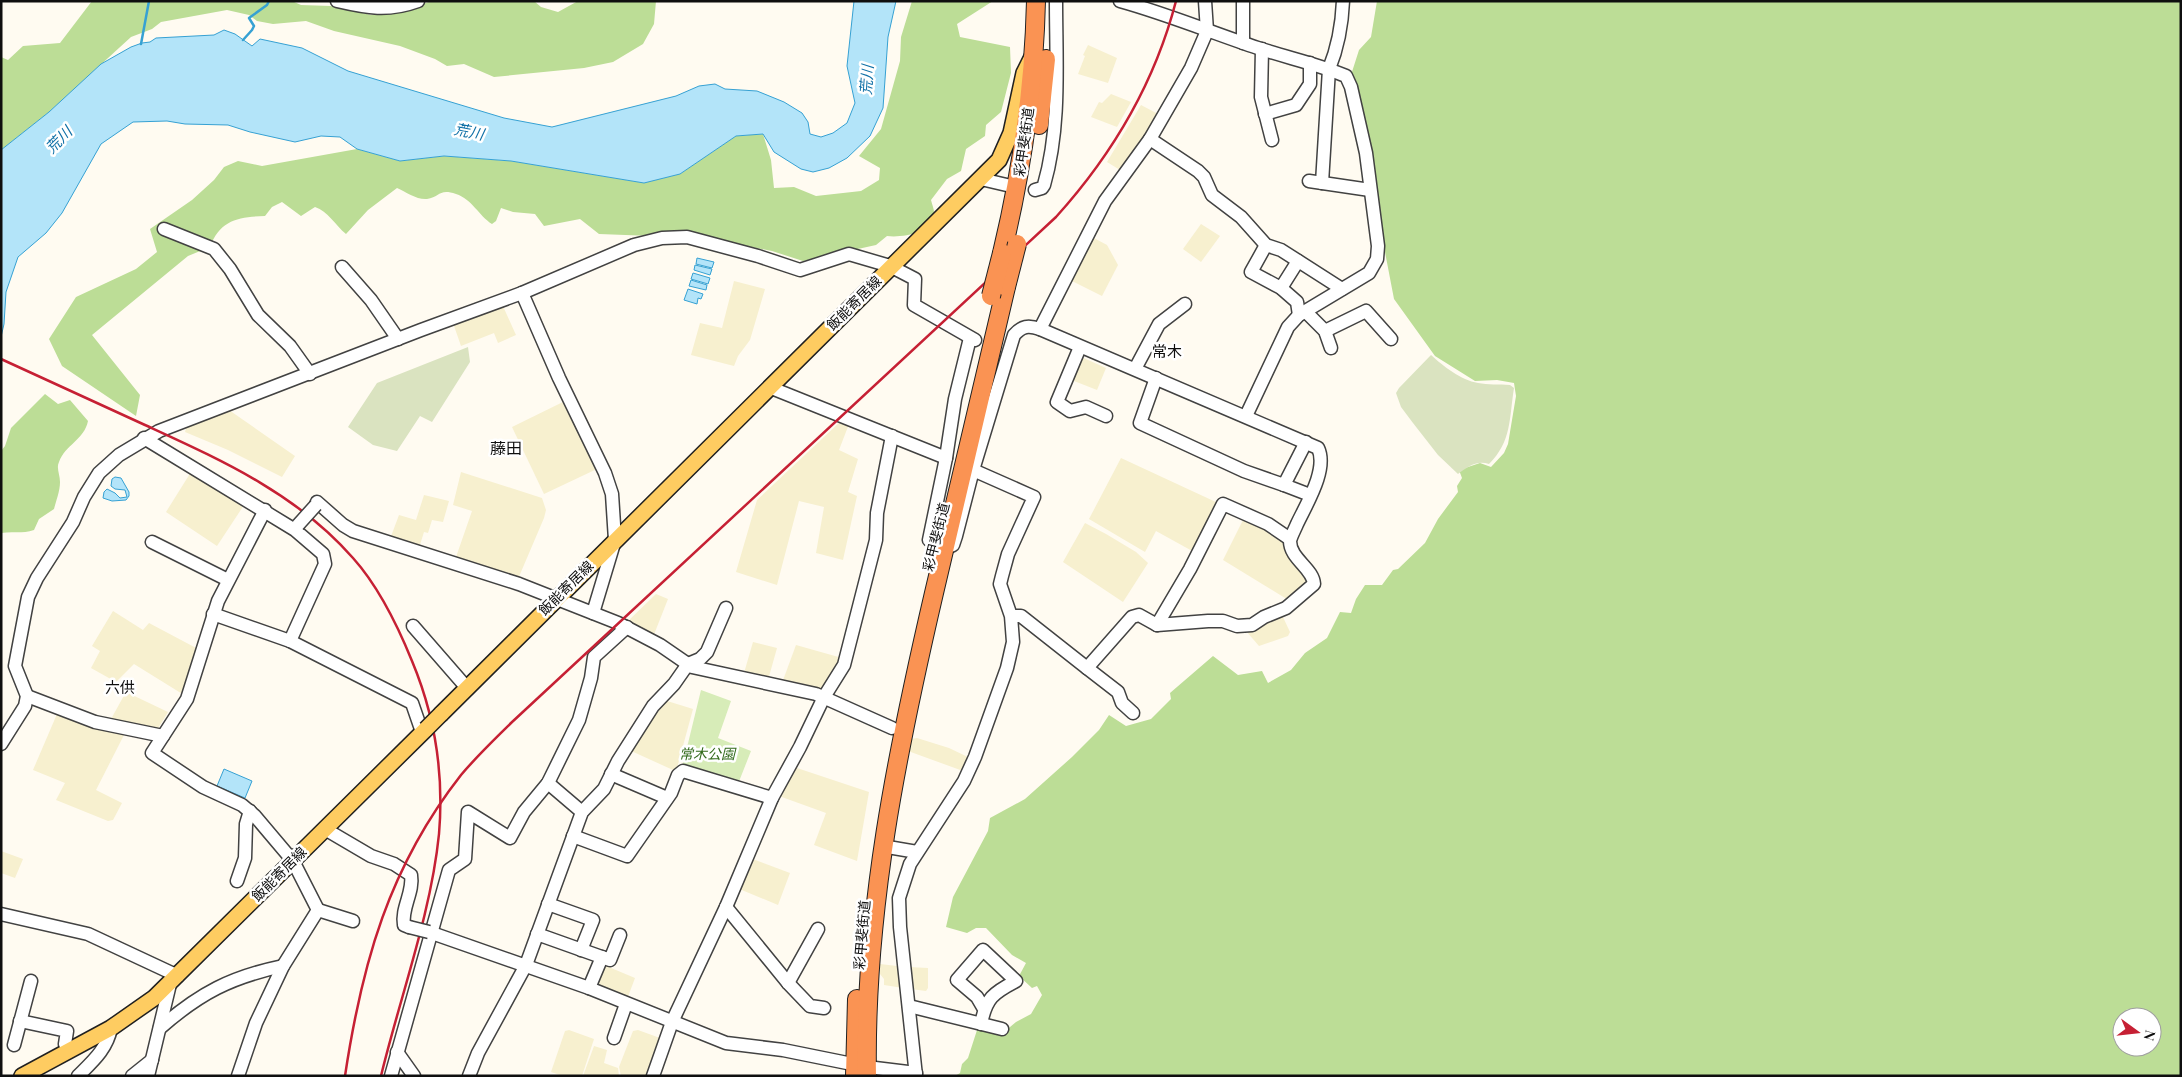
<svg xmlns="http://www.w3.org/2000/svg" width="2182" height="1077" font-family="'Playfair Display','Noto Sans JP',serif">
<rect width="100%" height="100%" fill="#fffbf1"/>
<!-- farmland -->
<g fill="#f7f0cf">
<polygon points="1088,45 1117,58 1108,83 1078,74 1085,56 1083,55"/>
<polygon points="1111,94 1131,102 1117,127 1091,117 1099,102 1102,103"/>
<polygon points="1141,105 1160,115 1120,170 1107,162"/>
<polygon points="1201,224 1220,236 1201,262 1183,249"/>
<polygon points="1092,237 1107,245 1118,265 1102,296 1070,280"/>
<polygon points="734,281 765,289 750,340 738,356 734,366 691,355 700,323 722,328"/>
<polygon points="502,304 516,335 498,343 494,333 461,346 453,323"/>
<polygon points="1079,356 1106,368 1097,390 1069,379"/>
<polygon points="567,400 599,468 544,494 512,427"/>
<polygon points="229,410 295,456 282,477 228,450 185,432 187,425"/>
<polygon points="841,421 849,424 839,450 858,459 848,492 857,496 843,560 816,553 824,507 799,501 777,585 736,572 757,500"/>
<polygon points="1121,458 1218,503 1194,552 1156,531 1145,552 1089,519"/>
<polygon points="191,472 244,505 217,546 166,512"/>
<polygon points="461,472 542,498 546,510 544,518 518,579 456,557 472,511 453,505"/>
<polygon points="424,495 449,501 443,522 432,520 428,533 424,532 419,548 390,539 399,515 416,520"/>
<polygon points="1245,516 1281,536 1311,578 1290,601 1223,560"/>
<polygon points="1085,523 1106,534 1136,552 1148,563 1123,602 1063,562"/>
<polygon points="656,594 668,599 653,637 626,623"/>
<polygon points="113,611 143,630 149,623 198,649 184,695 134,664 116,682 91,668 100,651 92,646"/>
<polygon points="1282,615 1290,632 1288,636 1259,646 1246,631"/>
<polygon points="753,642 777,648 768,680 744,673"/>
<polygon points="796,645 842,658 821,691 782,683"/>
<polygon points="126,692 168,712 157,730 111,719"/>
<polygon points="664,700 693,709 677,768 673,770 629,750"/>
<polygon points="57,714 125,733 96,790 122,803 113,820 108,821 56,800 65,783 33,770"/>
<polygon points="917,738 949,748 970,758 963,771 908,751 911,739"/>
<polygon points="794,767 869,792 857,861 814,845 826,813 779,796"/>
<polygon points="1,851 23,859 15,878 1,873"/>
<polygon points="750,858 790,873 778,905 737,888"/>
<polygon points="880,964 897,966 897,969 900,970 903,988 884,985 884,979 880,974"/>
<polygon points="604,965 635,978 626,1002 592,988"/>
<polygon points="909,967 928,968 928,988 926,991 911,989"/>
<polygon points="569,1030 594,1039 582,1076 563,1076 551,1072 565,1031"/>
<polygon points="638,1030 660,1038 648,1076 621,1076 619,1067 633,1031"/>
<polygon points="594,1046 607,1050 604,1063 618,1068 619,1076 583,1076"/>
</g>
<!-- green -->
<polygon fill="#d7ecb8" points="701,690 731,701 718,738 751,751 738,784 682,768"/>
<!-- forest -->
<g fill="#bcdd96" fill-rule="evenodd">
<polygon points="92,1 292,1 301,5 331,6 371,15 400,11 432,1 534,1 541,7 558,12 578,1 656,1 654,24 643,44 613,62 584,68 494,77 464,64 447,66 435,59 400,46 334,31 306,21 273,24 257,21 249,15 227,10 161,22 152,29 131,37 49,112 1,150 1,57 8,60 23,46 60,43"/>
<path d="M912,1h81l-36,23 3,13 50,10 1,26 -10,39 -15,13 -1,11 -19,13 -5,22 -14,8 -16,21c1,4 3,9 3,12 0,21 -32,26 -47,24l-11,9 -73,16 -31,-10 -67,-13 -106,-4 -19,-15 -36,7 -9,-12 -22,-2 -12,-4 -5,13 -4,3c-13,-8 -20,-25 -36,-30 -17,-6 -16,3 -29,5 -10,1 -21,-7 -30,-11l-29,22 -22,24c-11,-9 -18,-23 -31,-27l-14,9 -19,-14 -10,5 -7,9c-27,1 -45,4 -55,31l-22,9 -96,79 48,60 -4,21 -74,-50 -13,-27 27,-42 60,-28 21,-17 -7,-23 42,-29 22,-20 10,-13 14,-6 24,5 95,-17 43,12 44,-5 67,5 133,22 36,-9 56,-38 27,-2 8,26 3,28 20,-1 22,9 45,-5 18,-11 1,-12 -21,-12 22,-27 19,-68 1,-24z"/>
<path d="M1377,1h804v1075h-1226l5,-3 2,-9 6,-6 10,-31 26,5 12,-10 15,-8 11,-19 -5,-9 -5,2 -13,-12 7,-13 -14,-8 -26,-27h-10l-9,5 -21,-6 7,-30 35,-66 2,-13 35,-19 47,-42 27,-27 10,-15 17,11 25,-7 20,-20 -1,-6 43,-37 25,19 24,-4 6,12 23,-13 14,-17 22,-15 13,-26 11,1 5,-14 9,-14h17l11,-15 5,-1 27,-26 13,-24 20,-27 -1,-6 5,-8 -3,-8 21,-7 11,4 13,-14 4,-9 8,-48 -2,-13 -17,-3 -22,1 -40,-25 -41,-57 -43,-224 8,-25 12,-13zM2122,1017h30v30h-30z"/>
<path d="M45,394l13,10 12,-4 18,21c-4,19 -23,24 -29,41 -3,6 1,13 1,20 0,9 -4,19 -6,27l-15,10 -5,11c-12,4 -22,1 -33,3v-82l4,-5 6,-18z"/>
</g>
<!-- cemetery -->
<g fill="#dae3c0">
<polygon points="468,347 470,362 432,422 420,416 397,451 373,445 348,427 377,383"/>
<path d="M1431,355c12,11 30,25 47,28 10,2 21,1 32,2l4,3c-5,31 -2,53 -25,76 -13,-4 -21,3 -31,10l-20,-19 -25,-32 -12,-16 -5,-14 3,-5z"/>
</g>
<!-- water -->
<g fill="#b3e4f9" stroke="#36a1d3">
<polygon points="854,1 896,1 888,37 883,108 870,136 847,158 829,168 813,172 801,169 774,152 763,134 736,136 680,174 644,183 511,161 444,156 400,161 357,149 340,137 321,136 295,142 250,132 228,125 185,124 167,121 133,122 101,144 62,213 46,233 18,257 6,292 4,324 1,337 1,150 49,112 101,64 131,47 142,43 150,42 156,38 214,35 224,30 235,34 252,46 260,39 302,48 348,71 504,118 552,127 676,96 699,86 715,84 725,89 757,91 784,102 802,113 808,122 810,134 821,137 833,133 847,123 855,103 847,66"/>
<polygon points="697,258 714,262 712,268 696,264"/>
<polygon points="695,265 712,269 710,275 694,270"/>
<polygon points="693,273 710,278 708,284 691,279"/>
<polygon points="691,280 707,285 706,290 689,286"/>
<polygon points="688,289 703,294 701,299 698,298 697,304 684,300"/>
<polygon points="115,477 121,478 129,492 129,496 126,500 112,501 103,498 104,492 107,489 115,493 120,498 127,497 125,490 115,489 111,486 112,479"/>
<polygon points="224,769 252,781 245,798 217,786"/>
</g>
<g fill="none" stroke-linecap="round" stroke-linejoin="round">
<!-- stream -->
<g stroke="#36a1d3" stroke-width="2.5">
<polyline points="243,40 252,30 254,26 249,18 267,5 269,1"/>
<polyline points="141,44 149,1"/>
</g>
<!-- minor casing -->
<g stroke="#424242" stroke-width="15">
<g id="minor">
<path d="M337,1c30,7 51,11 81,0"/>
<path d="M1120,1c47,13 93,32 138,47 30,10 60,16 88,28l5,11 15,66 12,93 -1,13 -8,14 -70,42 -11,12 -42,89"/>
<polyline points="1243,1 1243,43"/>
<polyline points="1262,49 1261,97 1272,140"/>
<polyline points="1265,114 1296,105 1310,84 1310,63"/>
<polyline points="1150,139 1198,171 1204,177 1212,195 1241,217 1266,245 1281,250 1342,289"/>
<polyline points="981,179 1011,186"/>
<polyline points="1309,181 1370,190"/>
<path d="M1322,183l7,-114c9,-22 13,-44 14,-68"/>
<path d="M1035,190l7,-2 2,-3c17,-59 12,-123 12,-184"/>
<polyline points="164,229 214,249 230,269 258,315 290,346 310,374"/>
<polyline points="1266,245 1251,272 1281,288 1297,302 1299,315"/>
<polyline points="342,267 371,300 398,339"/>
<polyline points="1281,288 1298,261"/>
<polyline points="522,293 559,378 605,473 612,494 615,540 593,613"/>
<polyline points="1306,312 1325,331 1331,348"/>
<polyline points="1040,329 1105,201 1150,139 1191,68 1207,31 1205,1"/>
<polyline points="1325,331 1366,311 1391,339"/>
<polyline points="1080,347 1057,402 1070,411 1086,407 1106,416"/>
<polyline points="1135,369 1159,324 1185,304"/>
<polyline points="1156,378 1140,423 1244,471 1284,485"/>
<polyline points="769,387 946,458"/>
<polyline points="144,438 295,530 323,554 325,564 290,641"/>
<polyline points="1306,442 1284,485 1310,495"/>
<polyline points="316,505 317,502 343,525 353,531 519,584 618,623 660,645 692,667 816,694 892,728"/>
<polyline points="152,542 228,580"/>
<polyline points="934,544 929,540 946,458 955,399 970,338"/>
<polyline points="946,548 953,545 956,536 973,470"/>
<polyline points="213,614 290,641 412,703 422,732"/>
<polyline points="1157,625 1190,569 1223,504 1268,524 1290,539"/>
<polyline points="413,626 467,688"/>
<polyline points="1087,668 1118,692 1122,703 1133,713"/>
<polyline points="27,696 95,722 163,736"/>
<polyline points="1,744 25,706 27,696 15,666 28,597 37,578 73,522 84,497 99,473 119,455 159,431 421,330 522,293 634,245 662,238 687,237 758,256 800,270 849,254 890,266 915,279 914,305 975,340"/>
<polyline points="611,774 667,798"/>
<polyline points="548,783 582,812"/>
<path d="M325,829l46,27 23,8 17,11c3,17 -10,33 -7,50l5,2"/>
<polyline points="573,836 627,856 671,793 678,775 683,771 772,798"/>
<polyline points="882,846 917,852"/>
<polyline points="237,881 245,858 246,824 250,811"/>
<polyline points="548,904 593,920 581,950"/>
<polyline points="726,907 788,983 810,1006 824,1008"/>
<polyline points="318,910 353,921"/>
<polyline points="1,914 88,934 178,976"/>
<polyline points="429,932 589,988 726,1043 783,1050 867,1067 916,1073"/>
<polyline points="537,934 610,960 620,935"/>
<polyline points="788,983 818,929"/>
<polyline points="589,988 602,957"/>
<polyline points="909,1006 1002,1029"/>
<polyline points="20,1021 67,1031 65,1044 68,1051"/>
<path d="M981,1024c5,-26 12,-31 35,-43l-33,-31 -26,30 20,17 7,12"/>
<path d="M160,1028c40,-35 71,-51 123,-62"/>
<polyline points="614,1038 626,1004"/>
<polyline points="14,1045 31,981"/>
<polyline points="397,1052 414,1076"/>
<path d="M78,1076c15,-15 29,-27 33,-48"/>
<polyline points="132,1076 152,1060"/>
<polyline points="148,1076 170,984"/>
<polyline points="238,1076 256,1023 283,966 318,910 293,861 255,816 242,805 203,787 152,753 187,699 218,601 265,510"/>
<polyline points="391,1076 449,870 465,859 468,812 510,838 524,812 548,783 579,720 591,678 594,657 627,627"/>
<polyline points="469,1076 478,1053 526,965 582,812 604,789 618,761 653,706 674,684 688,664 700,659 707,652 726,608"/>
<polyline points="653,1076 672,1022 726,907 772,798 800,747 824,697 844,665 876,540 877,513 892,436"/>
<path d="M916,1076l-16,-149 -1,-29 11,-34 54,-83 11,-24 32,-89 6,-26 -2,-26 -11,-32 2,-8 6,-22 26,-57 -61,-27 41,-135c8,-9 14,-10 26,-6l278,119c10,21 -11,55 -21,76 -2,5 -6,12 -7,17 0,18 23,27 24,43l-28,24 -22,9 -12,8 -15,1 -14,-5h-15l-51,4 -18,-10 -7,2 -45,51 -66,-52h-10"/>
</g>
</g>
<!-- major casing -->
<g stroke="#202020" stroke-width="18">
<g id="major">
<polyline points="441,714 999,160 1011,133 1024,73 1032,57"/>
<polyline points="22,1076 111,1028 154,998 426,729"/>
</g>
</g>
<!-- highway casing -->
<g stroke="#202020" stroke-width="20">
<g id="highway">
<polyline points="1039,125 1046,59"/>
<path d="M1002,253c20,-83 32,-166 34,-252"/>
<polyline points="855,1076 857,999"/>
<path d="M867,1076c-3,-164 30,-324 67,-483 24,-102 48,-204 72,-306"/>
</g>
</g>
<!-- minor -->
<use href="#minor" stroke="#fff" stroke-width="12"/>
<!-- major -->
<use href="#major" stroke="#fecc61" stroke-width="15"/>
<!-- highway -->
<use href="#highway" stroke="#fa9353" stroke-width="18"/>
<!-- rail -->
<g stroke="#c62034" stroke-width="2.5">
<path d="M1,359c48,22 96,44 144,66 76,35 151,68 208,133 26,29 44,66 59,103 23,55 32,114 27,173 -8,80 -39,163 -58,242"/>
<path d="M345,1076c17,-113 44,-209 116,-301 15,-18 33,-35 50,-52l545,-506c56,-62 99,-135 120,-216"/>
</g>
<!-- minor-bridge casing -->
<g stroke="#424242" stroke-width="15" stroke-linecap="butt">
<g id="minor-bridge">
<polyline points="298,525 316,505"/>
<polyline points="409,927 429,932"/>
</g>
</g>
<!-- major-bridge casing -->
<g stroke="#202020" stroke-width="18" stroke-linecap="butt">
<polyline id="major-bridge" points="426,729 441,714"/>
</g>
<!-- highway-bridge casing -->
<g stroke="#202020" stroke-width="20" stroke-linecap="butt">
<g id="highway-bridge">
<polyline points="1006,287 1017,244"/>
<polyline points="991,296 1002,253"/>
</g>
</g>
<!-- minor-bridge -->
<use href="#minor-bridge" stroke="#fff" stroke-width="12"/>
<!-- major-bridge -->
<use href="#major-bridge" stroke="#fecc61" stroke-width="15"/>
<!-- highway-bridge -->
<use href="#highway-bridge" stroke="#fa9353" stroke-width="18"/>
</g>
<g text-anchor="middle" stroke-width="5" stroke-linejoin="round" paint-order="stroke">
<!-- street labels -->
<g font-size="14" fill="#0f0f0f" stroke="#fff">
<text transform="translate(1024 142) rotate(-82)" y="5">彩甲斐街道</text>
<text transform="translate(854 303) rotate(-45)" y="5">飯能寄居線</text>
<text transform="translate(936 537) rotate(-76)" y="5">彩甲斐街道</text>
<text transform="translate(566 588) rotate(-45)" y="5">飯能寄居線</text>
<text transform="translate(279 874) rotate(-45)" y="5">飯能寄居線</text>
<text transform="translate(862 935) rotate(-85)" y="5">彩甲斐街道</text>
</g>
<!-- park labels -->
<g font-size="14" font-style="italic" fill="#326a1b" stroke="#fff">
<text x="707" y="759">常木公園</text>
</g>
<!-- water labels -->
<g font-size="15" font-style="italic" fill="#1171a7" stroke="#fff">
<text transform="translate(867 80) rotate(-86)" y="5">荒川</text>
<text transform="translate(469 132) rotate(11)" y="5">荒川</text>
<text transform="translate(59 140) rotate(-45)" y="5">荒川</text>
</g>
<!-- neighbourhood labels -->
<g font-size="15" fill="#0f0f0f" stroke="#fff">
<text x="1167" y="357">常木</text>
<text x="120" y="693">六供</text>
</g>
<!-- quarter labels -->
<g font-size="16" fill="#0f0f0f" stroke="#fff">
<text x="506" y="454">藤田</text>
</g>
</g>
<!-- border -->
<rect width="2182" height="1077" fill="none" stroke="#0f0f0f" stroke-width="5"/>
<!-- north arrow -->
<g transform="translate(2137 1032) rotate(105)"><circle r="24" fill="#ffffff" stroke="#9f9f9f"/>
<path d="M0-4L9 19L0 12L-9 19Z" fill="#c62034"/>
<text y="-8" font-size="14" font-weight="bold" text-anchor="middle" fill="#0f0f0f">N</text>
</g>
</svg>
